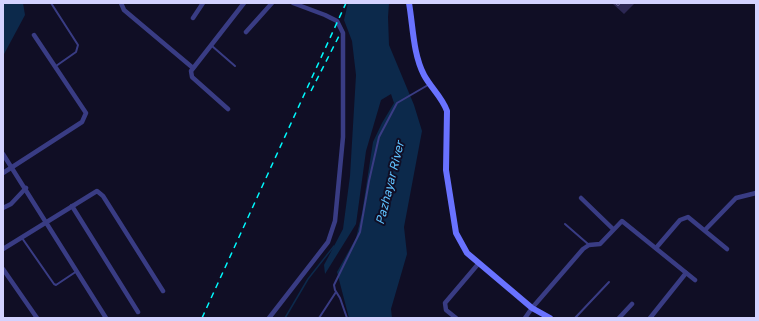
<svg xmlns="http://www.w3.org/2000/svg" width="759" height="321" font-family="'Golos Text',sans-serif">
<rect width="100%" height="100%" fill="#100e25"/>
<!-- water -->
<g fill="#0c294b">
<polygon points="3,3 23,3 25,15 3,56"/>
<polygon points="348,3 389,3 388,17 389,45 414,105 422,131 404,227 407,254 391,309 392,318 349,318 337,272 356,238 362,213 373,142 382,123 394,103 391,94 381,100 366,151 356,224 325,274 324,265 343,229 350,176 356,75 352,41 344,20"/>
</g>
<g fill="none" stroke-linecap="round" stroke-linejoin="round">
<!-- stream -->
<polyline stroke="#0c294b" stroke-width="1.5" points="285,318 308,279 334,246"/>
<!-- lane -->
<g stroke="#393c84" stroke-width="2">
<polyline points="51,3 78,45 76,52 56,66"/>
<polyline points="212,46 235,66"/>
<polyline points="565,224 588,244"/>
<polyline points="22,238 54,284 56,285 77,271"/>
<polyline points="319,318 336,292"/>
<polyline points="347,318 340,298 335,290 334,285 360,232 369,181 379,137 397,103 428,85"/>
<polyline points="575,318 609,282"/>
</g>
<!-- street -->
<g stroke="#393c84" stroke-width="4.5">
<polyline points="121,3 124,10 193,68"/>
<polyline points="193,18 203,3"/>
<polyline points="246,32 272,3"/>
<polyline points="228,109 192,77 191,71 244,3"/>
<polyline points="3,154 106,318"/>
<polyline points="3,173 82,122 86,113 34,35"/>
<polyline points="581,198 613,229"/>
<polyline points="72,206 138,312"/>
<polyline points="3,208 11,204 26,188"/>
<polyline points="705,230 736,198 756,193"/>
<polyline points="656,248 680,220 688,217 727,249"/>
<polyline points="3,249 97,191 103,196 163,291"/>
<polyline points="3,269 37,318"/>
<polyline points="269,318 328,242 335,221 343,137 343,33 337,21 325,15 293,3"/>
<polyline points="456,318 446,310 445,303 479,263"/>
<polyline points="525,318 532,308 583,249 589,245 600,244 622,221 695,280"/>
<polyline points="619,318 632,304"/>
<polyline points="650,318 686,273"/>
</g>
<!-- secondary -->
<path stroke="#6972ff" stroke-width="6" d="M409,3c4,23 4,51 15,72 7,13 18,22 23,36l-1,59 10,63 11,20 65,55 18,10"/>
<!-- rail -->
<g stroke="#00f9fd" stroke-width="1.5" stroke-dasharray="6 5" stroke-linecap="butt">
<polyline points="311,91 340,34"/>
<polyline points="202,318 346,3"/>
</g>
</g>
<!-- wall -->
<polygon fill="#2c2753" points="612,3 635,3 624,14"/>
<!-- building -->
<polygon fill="#3e3965" stroke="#55517e" points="615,3 621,3 618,6"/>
<g text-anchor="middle" stroke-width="4" stroke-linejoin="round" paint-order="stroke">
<!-- water labels -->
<g font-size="12" font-style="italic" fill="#60c3ff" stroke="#100e25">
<text transform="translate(390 183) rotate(-76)" y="4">Pazhayar River</text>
</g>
</g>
<!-- border -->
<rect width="759" height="321" fill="none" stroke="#d3d2ff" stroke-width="8"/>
</svg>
